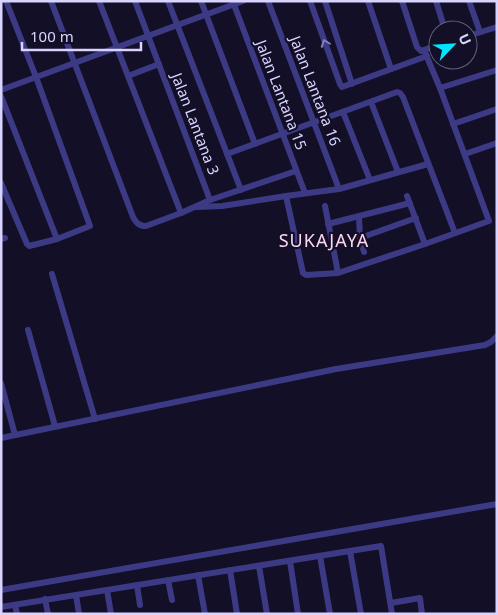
<svg xmlns="http://www.w3.org/2000/svg" width="498" height="615" font-family="'Noto Sans',sans-serif">
<rect width="100%" height="100%" fill="#130f26"/>
<g fill="none" stroke-linecap="round" stroke-linejoin="round">
<!-- minor -->
<g stroke="#3d3a85" stroke-width="6">
<path d="M51,1l82,216c3,6 6,9 13,9l35,-13 29,-13 86,-29"/>
<polyline points="99,1 181,213"/>
<polyline points="135,1 210,200"/>
<polyline points="168,1 241,190"/>
<polyline points="201,1 255,144"/>
<polyline points="268,1 339,189"/>
<polyline points="310,1 340,84 342,87 427,56"/>
<polyline points="325,1 352,84"/>
<polyline points="368,1 391,69"/>
<polyline points="402,1 417,47 421,51 438,45"/>
<polyline points="436,1 445,30"/>
<polyline points="469,1 480,32"/>
<polyline points="233,2 305,193"/>
<polyline points="468,36 497,27"/>
<polyline points="128,76 159,64"/>
<polyline points="440,88 497,70"/>
<polyline points="1,90 243,1"/>
<polyline points="1,96 57,239"/>
<polyline points="371,102 398,172"/>
<polyline points="343,112 370,180"/>
<polyline points="453,124 497,109"/>
<polyline points="227,154 397,92 400,93 403,97 455,233"/>
<polyline points="465,154 497,143"/>
<polyline points="1,183 27,244 29,246 57,239 90,226 36,77 6,1"/>
<polyline points="286,196 303,273 306,275 338,273 425,244 489,221 440,88 424,50"/>
<polyline points="407,196 425,244"/>
<polyline points="325,206 338,273"/>
<polyline points="197,207 222,206 286,196 339,189 428,164"/>
<polyline points="359,217 360,238 364,252"/>
<polyline points="328,224 410,203"/>
<polyline points="360,238 416,218"/>
<polyline points="1,239 5,238"/>
<polyline points="52,274 95,419"/>
<polyline points="28,330 55,426"/>
<polyline points="1,383 15,435"/>
<polyline points="1,438 336,369 485,345 491,342 497,336"/>
<polyline points="350,551 361,614"/>
<polyline points="320,556 330,614"/>
<polyline points="290,561 298,614"/>
<polyline points="259,566 267,614"/>
<polyline points="230,570 237,614"/>
<polyline points="198,575 205,614"/>
<polyline points="168,580 172,600"/>
<polyline points="137,585 140,605"/>
<polyline points="1,590 497,504"/>
<polyline points="107,590 111,614"/>
<polyline points="76,595 79,614"/>
<polyline points="45,599 48,614"/>
<polyline points="391,603 420,598 422,614"/>
<polyline points="15,605 17,614"/>
<polyline points="1,607 381,546 392,614"/>
</g>
</g>
<!-- one-way arrows -->
<defs><path id="oneway-chevron" d="M-2-3.5L2.5 0L-2 3.5" fill="none" stroke-width="1.6" stroke-linecap="round" stroke-linejoin="round" transform="scale(1.25)"/></defs>
<use stroke="#837fbc" href="#oneway-chevron" transform="translate(325 43) rotate(-111)"/>
<g text-anchor="middle" stroke-width="4.5" stroke-linejoin="round" paint-order="stroke">
<!-- street labels -->
<g font-size="15" fill="#d9d4ff" stroke="#130f26">
<text transform="translate(315 91) rotate(69)" y="5">Jalan Lantana 16</text>
<text transform="translate(281 95) rotate(69)" y="5">Jalan Lantana 15</text>
<text transform="translate(195 124) rotate(69)" y="5">Jalan Lantana 3</text>
</g>
<!-- quarter labels -->
<g font-size="18" letter-spacing="1" fill="#ffd6f0" stroke="#130f26">
<text x="324" y="247">SUKAJAYA</text>
</g>
</g>
<!-- border -->
<rect width="498" height="615" fill="none" stroke="#d9d4ff" stroke-width="5"/>
<!-- north arrow -->
<g transform="translate(453 45) rotate(65)"><circle r="24" fill="#130f26" stroke="#625e7d"/>
<path d="M0-4L9 19L0 12L-9 19Z" fill="#00e5ff"/>
<text y="-8" font-size="14" font-weight="bold" text-anchor="middle" fill="#d9d4ff">U</text>
</g>
<!-- scale -->
<path d="M22 42v8h119v-8" fill="none" stroke="#d9d4ff" stroke-width="2.5"/>
<text x="30" y="42" font-size="15" fill="#d9d4ff" stroke="#130f26" stroke-width="4" paint-order="stroke">100 m</text>
</svg>
